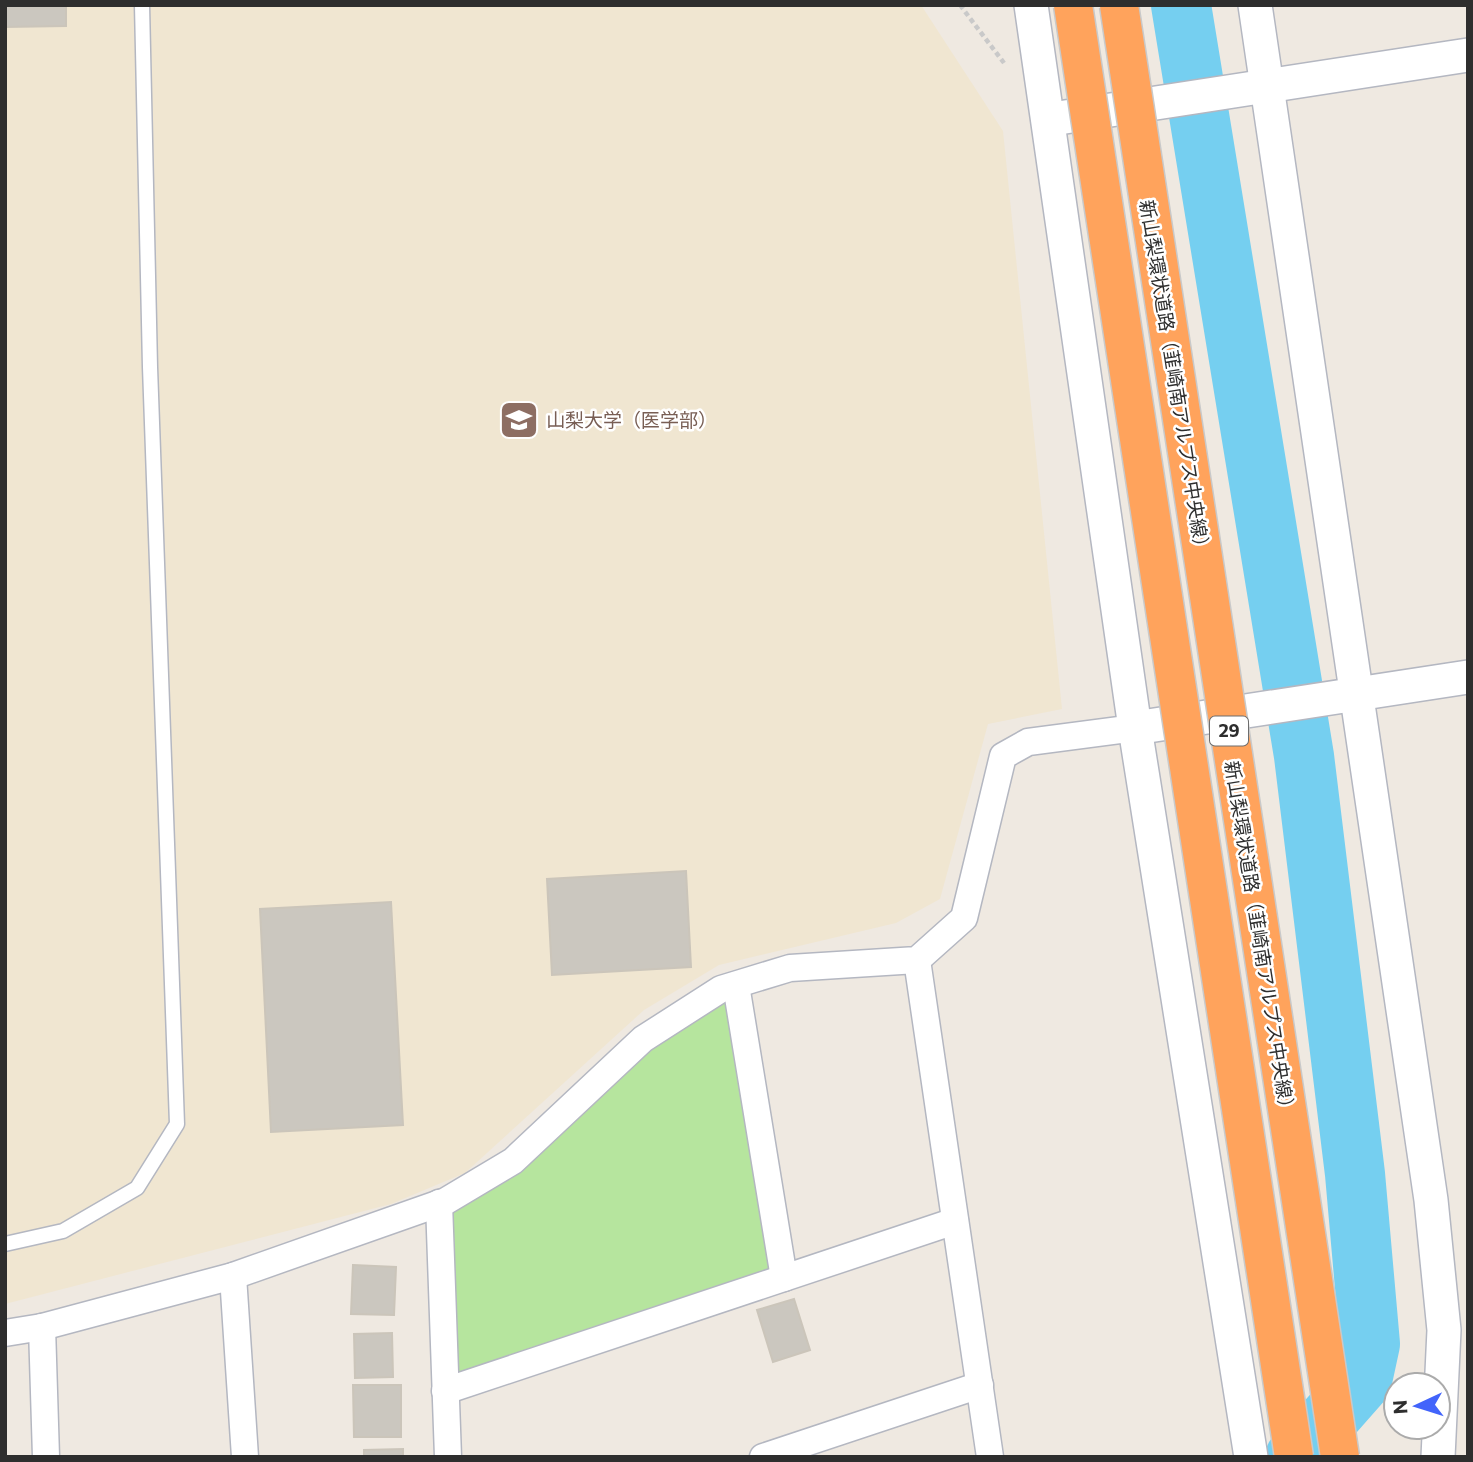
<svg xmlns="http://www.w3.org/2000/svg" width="1473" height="1462" font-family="Commissioner,'Noto Sans JP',sans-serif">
<rect width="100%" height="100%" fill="#efe9e1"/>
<!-- education -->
<polygon fill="#f0e6d1" points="5,5 921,5 1003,131 1062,709 988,724 940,899 896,923 719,965 644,1010 465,1173 391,1204 5,1304"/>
<!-- green -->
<polygon fill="#b6e59e" points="736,985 784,1278 445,1391 439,1203 513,1161 643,1039"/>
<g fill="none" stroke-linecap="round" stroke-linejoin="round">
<!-- river -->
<polyline stroke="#75cff0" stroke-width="60" points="1181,5 1304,756 1355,1174 1370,1344 1362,1381 1295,1457"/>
</g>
<!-- building -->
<g fill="#cbc7bf" stroke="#cbc5ba" stroke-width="2">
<polygon points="5,5 66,5 66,26 5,27"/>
<polygon points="686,871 691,967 552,975 547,879"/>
<polygon points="391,902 403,1125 271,1132 260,909"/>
<polygon points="353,1265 396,1267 394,1315 351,1314"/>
<polygon points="794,1299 810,1350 773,1362 757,1310"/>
<polygon points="392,1333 393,1377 355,1378 354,1334"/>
<polygon points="353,1385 401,1385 401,1437 354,1437"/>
<polygon points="403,1449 403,1457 364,1457 364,1450"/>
</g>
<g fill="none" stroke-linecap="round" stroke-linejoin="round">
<!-- service casing -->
<g stroke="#b4b7c1" stroke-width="17">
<polyline id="service" points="5,1244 63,1231 137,1188 177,1124 150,367 142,5"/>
</g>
<!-- minor casing -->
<g stroke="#b4b7c1" stroke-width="29">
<g id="minor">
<polyline points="917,960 990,1457"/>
<polyline points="736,985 784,1278"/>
<polyline points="439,1203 448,1457"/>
<polyline points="233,1276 245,1457"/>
<polyline points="42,1327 46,1457"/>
<polyline points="5,1333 42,1327 233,1276 446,1201 513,1161 643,1039 721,989 790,968 917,960 964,918 1003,756 1028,742 1135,728"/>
<polyline points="445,1391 955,1221"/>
<polyline points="763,1457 980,1385"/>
</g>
</g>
<!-- tertiary casing -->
<g stroke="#b4b7c1" stroke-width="36">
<g id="tertiary">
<polyline points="1031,5 1135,728 1251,1457"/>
<polyline points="1255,5 1431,1200 1444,1330 1438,1457"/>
<polyline points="1065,117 1468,55"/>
<polyline points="1135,728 1468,677"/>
</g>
</g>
<!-- path -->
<polyline stroke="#c9c9c9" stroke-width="4.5" stroke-dasharray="5 3.5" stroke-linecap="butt" points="960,5 1004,63"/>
<!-- service -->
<use href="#service" stroke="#fff" stroke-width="14"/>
<!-- minor -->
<use href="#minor" stroke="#fff" stroke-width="26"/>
<!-- tertiary -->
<use href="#tertiary" stroke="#fff" stroke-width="33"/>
<!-- motorway-bridge casing -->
<g stroke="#c9c9c9" stroke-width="41" stroke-linecap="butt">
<g id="motorway-bridge">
<polyline points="1073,5 1294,1457"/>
<polyline points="1119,5 1340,1457"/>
</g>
</g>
<!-- motorway-bridge -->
<use href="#motorway-bridge" stroke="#ffa35c" stroke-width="38"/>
</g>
<!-- icons -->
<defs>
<g id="university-square" transform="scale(2.0125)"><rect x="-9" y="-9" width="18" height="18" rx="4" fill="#8d6e63" stroke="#fff"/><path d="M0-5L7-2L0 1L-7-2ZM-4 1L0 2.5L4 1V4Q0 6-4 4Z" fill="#fff"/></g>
</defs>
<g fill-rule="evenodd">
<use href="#university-square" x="519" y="420"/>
</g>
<g text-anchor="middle" stroke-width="5" stroke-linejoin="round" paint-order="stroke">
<!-- shield labels -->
<rect fill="#fff" stroke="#6d6d6d" stroke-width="2" x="1210" y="716.5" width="38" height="29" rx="5"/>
<g font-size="18" font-weight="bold" fill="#2e2e2e">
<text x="1229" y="737">29</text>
</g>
<!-- street labels -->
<g font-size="19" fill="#2e2e2e" stroke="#fff">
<text transform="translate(1175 378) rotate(81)" y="7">新山梨環状道路（韮崎南アルプス中央線）</text>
<text transform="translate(1260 939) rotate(81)" y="7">新山梨環状道路（韮崎南アルプス中央線）</text>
</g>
<!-- education labels -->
<g font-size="19" fill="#785e54" stroke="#fff" text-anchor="start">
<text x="546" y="427">山梨大学（医学部）</text>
</g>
</g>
<!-- border -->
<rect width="1473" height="1462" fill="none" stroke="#2e2e2e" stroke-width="14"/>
<!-- north arrow -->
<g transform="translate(1417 1406) rotate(266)"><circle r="33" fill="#ffffff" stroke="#ababab" stroke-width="2"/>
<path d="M0-5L12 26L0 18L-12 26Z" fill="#4264fb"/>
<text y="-10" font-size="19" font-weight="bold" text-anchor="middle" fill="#2e2e2e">N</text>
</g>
</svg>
